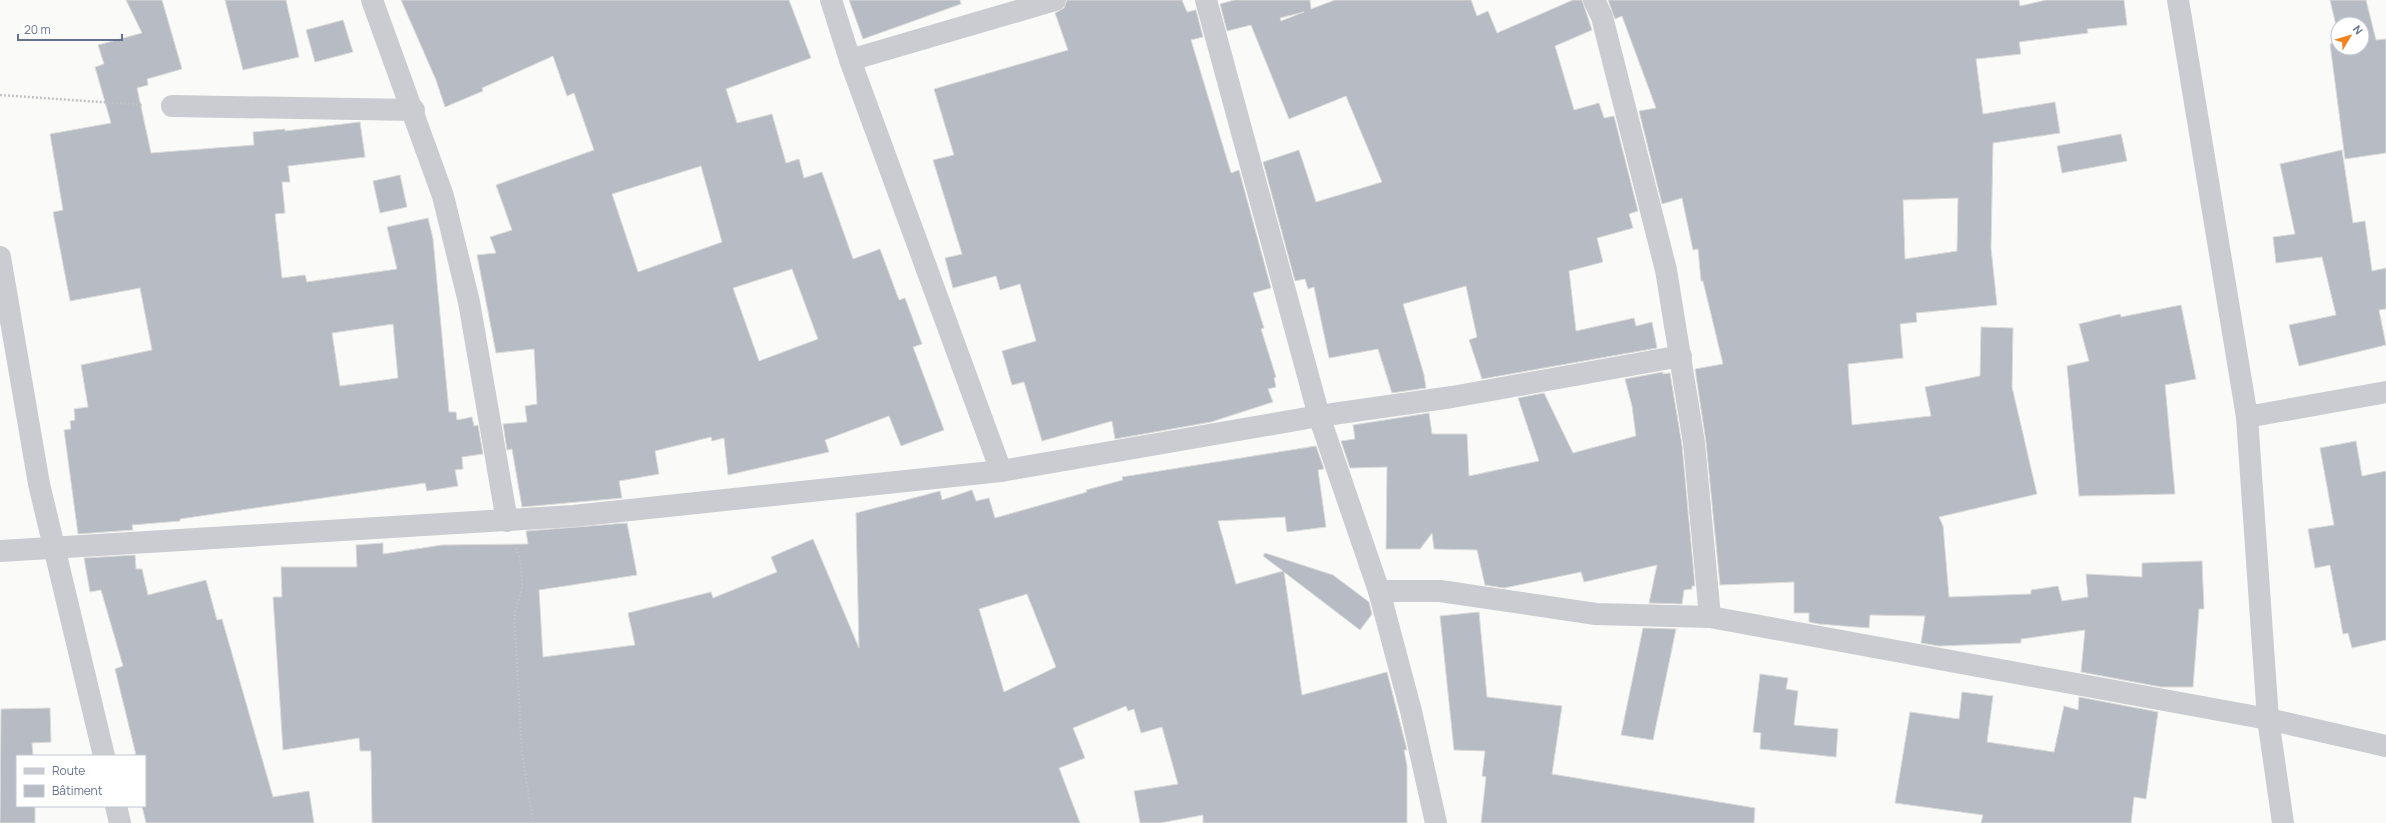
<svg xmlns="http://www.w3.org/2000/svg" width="2386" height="823" font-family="Manrope,sans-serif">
<rect width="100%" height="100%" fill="#fafaf8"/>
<!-- building -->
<g fill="#b6bbc4" stroke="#dbdcda" fill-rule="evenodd">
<path d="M126,0h36l20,69 -35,10 1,6 -11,3 14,65 103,-8 -1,-13 32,-3v2l75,-9 5,35 -77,9 2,16h-8l3,31 -10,1 7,64 23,-3 2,7 90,-13 -10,-42 41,-9 5,21 16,173h7l1,8 15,-3 2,9 4,-1 5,29 -21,3 1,12 -8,1 3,16 -31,5 -2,-8 -245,36v2l-48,4 1,5 -55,4 -14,-104 7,-1 -1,-8 5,-1 -1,-11 14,-2 -7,-42 71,-15 -12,-62 -70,13 -17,-89 10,-2 -13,-76 61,-11 -16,-56 9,-3 -6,-19 44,-12zM393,324l5,54 -58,8 -8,-53z"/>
<polygon points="225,0 286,0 299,57 243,70"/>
<path d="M401,0h388l22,58 -85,31 11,34 35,-9 14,49 13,-4 5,19 18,-6 31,87 27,-10 19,51 6,-2 17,46 -9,3 31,83 -43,16 -12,-30 -64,24 4,12 -101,23 -4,-37 -12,3 -1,-4 -56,14 4,23 -40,7 3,17 -100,9 -10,-58 -5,1 -4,-26 24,-2 -2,-16 12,-2 -3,-55 -38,4 -19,-98 19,-2 -6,-16 22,-7 -16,-45 98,-35 -20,-57 -7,3 -14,-40 -71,32 1,3 -38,16 -9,-27zM701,166l21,76 -84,30 -26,-78zM792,269l26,70 -59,22 -26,-73z"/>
<polygon points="849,0 960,0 961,4 863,39"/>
<polygon points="1067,0 1182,0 1187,12 1196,10 1203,37 1191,40 1231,173 1239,170 1271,288 1253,293 1264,328 1261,329 1276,377 1274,378 1276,387 1268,389 1273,402 1211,422 1115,439 1112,421 1042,441 1024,382 1012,385 1002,351 1036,341 1020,284 1000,290 996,276 953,288 945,258 962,254 933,160 954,155 934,89 1068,50 1055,13 1064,8"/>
<path d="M1234,0h76l1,9 24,-9h136l6,16 11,-5 9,22 76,-33h9l10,30 -37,16 19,64 25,-7 5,15 10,-2 24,95 -9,3 4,14 -36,10 6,24 -34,9 7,60 58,-13 2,8 16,-4 5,26 -175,31 -13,-39 8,-3 -11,-51 -63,18 21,71 2,13 -34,5 -14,-44 -49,9 -15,-71 -6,2 -3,-10 -10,2 -32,-119 36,-12 17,52 66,-20 -36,-86 -57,23 -38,-94 -24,6 -7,-27zM1304,12l-23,9 -1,-3z"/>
<path d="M1608,0h411l1,6 26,-6h78l3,25 -40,4 1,4 -69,9 2,12 -45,5 7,55 72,-12 5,31 -67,10 -2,105 6,57 -81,8 1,9 -17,2 3,34 -55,6 4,61 79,-9 -6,-29 55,-11 1,-49 32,1 -1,59 25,107 -98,23 4,9 6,71 82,-3v-4l27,-4 4,15 26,-4 -2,-23 56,3v-14l60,-2 2,48h-5l-6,78h-32l-80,-15 4,-42 -64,9v4l-82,3 -18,-3 4,-27 -55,-1 -1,13 -50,-4 -10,-2v-9h-15v-31l-74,3 -14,-143 -11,-73 28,-5 -20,-83h-2l-3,-32 -5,1 -11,-52 -20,6 -23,-93 17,-3 -34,-92 -7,3zM1958,198l-1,53 -52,8 -2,-59z"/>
<polygon points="2330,0 2366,0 2376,40 2386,39 2386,153 2345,159 2330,44 2338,41 2338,48 2362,48 2362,24 2338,24 2338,34"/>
<polygon points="343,20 353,52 315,62 306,30"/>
<polygon points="2121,134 2127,161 2062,173 2057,146"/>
<polygon points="2342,150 2353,223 2365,221 2372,271 2386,268 2386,309 2379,310 2386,345 2299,366 2289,325 2336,315 2322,257 2276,263 2273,237 2295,234 2280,164"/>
<polygon points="400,175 407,207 380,213 373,181"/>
<polygon points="2181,305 2196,379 2165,385 2175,494 2079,496 2067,366 2089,361 2079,324 2120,314 2121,317"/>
<polygon points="1663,372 1663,374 1670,373 1682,445 1695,586 1692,586 1692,589 1684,590 1682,604 1649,603 1657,565 1584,582 1581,572 1504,588 1485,585 1477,550 1434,549 1432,533 1420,549 1386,549 1387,467 1350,468 1341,441 1355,439 1353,425 1429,413 1432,434 1467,434 1469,476 1539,461 1518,398 1544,393 1573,453 1636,436 1632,406 1625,379"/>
<polygon points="2356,441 2362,476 2386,471 2386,640 2352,648 2348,633 2343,634 2330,565 2315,568 2308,529 2334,525 2320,448"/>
<path d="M1316,446l8,23 -6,1 8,57 -39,5 -2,-15 -67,4 18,63 47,-13 -20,-15 2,-3 68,22 36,27 3,12 -12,16 -76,-58 18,123 85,-23 20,78h-3l3,16v57h-204v-8l-43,8h-20l-6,-32 44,-7 -16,-57 -21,6 -7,-24 -6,2 -2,-5 -53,22 12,30 -26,10 21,55h-708l-1,-72h-11l-1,-13 -76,12 -10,-153h9l-1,-30h76l-1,-22 27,-2v11l59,-9 86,-1 -2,-13 101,-8 10,52 -98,15 4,67 92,-12 -7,-32 83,-21 2,6 64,-26 -6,-15 42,-18 46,109 -3,-135 84,-22 2,9 30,-10 4,11 13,-3 6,20 92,-26 -1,-2 37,-10 -1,-3zM1027,594l29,73 -52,25 -25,-83z"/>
<polygon points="135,555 136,569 142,569 148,595 206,580 217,620 222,619 273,797 309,791 314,823 146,823 142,806 145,806 145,756 131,756 136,755 115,669 123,666 101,590 90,592 84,558"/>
<polygon points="1479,612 1487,697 1562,706 1552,774 1755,808 1754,823 1481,823 1486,777 1482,776 1485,751 1454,750 1440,616"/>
<polygon points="1643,628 1676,629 1653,740 1621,735"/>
<polygon points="1760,674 1788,678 1786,689 1798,691 1794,725 1838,729 1836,757 1760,749 1761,733 1753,732"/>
<polygon points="1962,692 1993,696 1987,742 2054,752 2064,706 2078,710 2079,697 2158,712 2146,799 2134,797 2131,823 1981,823 1983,815 1895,803 1910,712 1959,719"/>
<polygon points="50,708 51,742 32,743 33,756 17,756 17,806 35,806 35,823 0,823 1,709"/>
</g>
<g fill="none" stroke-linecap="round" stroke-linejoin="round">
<!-- path -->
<g stroke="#c1c3c6" stroke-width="2.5" stroke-dasharray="2 2" stroke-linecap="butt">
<polyline points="0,95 143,105"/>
<polyline points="516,548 521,563 522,587 514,618 516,647 522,753 533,823"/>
</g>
<!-- street -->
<g stroke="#caccd1" stroke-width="22">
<polyline points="372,0 443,196 469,302 507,521"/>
<polyline points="831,0 850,60 1001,471"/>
<polyline points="1206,0 1319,416 1379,591 1411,711 1436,823"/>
<polyline points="1594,0 1602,17 1666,270 1694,443 1710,617"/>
<polyline points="2178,0 2247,417 2268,719 2283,823"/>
<polyline points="850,60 1055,0"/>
<polyline points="172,106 414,110"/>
<polyline points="0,257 39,484 104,756"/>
<polyline points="2247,417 2386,392"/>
<polyline points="0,551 573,516 1001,471 1319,416 1452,397 1681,356"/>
<polyline points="1379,591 1440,591 1596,614 1710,617 2268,719 2386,746"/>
<polyline points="116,806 120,823"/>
</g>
</g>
<!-- legend -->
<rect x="16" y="755" width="130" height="52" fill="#ffffff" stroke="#c2c7d1"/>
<rect x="24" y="768" width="20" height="6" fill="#caccd1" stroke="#c2c7d1"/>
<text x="52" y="775" font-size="12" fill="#66728b">Route</text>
<rect x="24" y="785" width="20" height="12" fill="#b6bbc4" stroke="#c2c7d1"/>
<text x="52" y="795" font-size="12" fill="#66728b">Bâtiment</text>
<!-- north arrow -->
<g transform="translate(2350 36) rotate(52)"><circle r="19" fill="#ffffff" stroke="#c2c7d1"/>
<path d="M0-3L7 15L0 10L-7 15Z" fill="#f28320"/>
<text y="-6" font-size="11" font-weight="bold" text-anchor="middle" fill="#66728b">N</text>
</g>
<!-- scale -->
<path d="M18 34v6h104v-6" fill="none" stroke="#66728b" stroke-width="2"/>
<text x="24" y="34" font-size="12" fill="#66728b" stroke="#ffffff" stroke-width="3" paint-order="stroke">20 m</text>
</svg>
